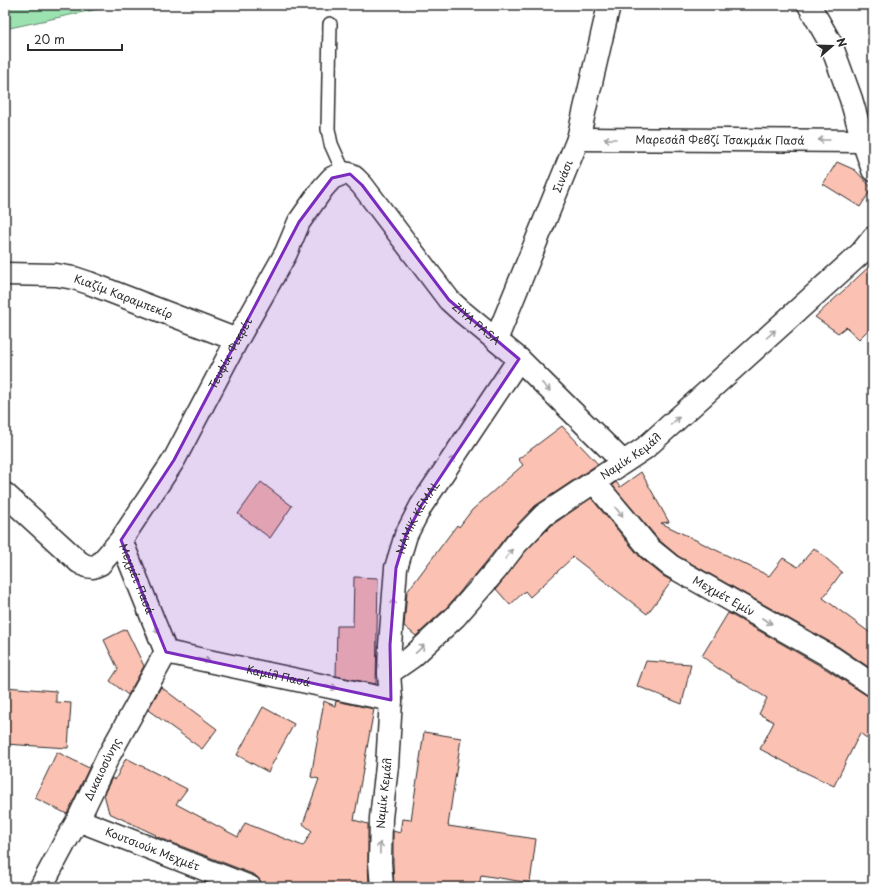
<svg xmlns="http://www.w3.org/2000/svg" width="878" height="892" font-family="'Playpen Sans',sans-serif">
<rect width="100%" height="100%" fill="#fff"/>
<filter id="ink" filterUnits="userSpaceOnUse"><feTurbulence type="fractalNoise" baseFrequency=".025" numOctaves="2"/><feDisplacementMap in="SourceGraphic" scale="8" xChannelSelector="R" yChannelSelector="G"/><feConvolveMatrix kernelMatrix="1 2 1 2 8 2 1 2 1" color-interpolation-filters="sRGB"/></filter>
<g filter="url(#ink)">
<!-- green -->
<polygon fill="#9be2b0" stroke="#63866e" points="5,5 116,5 5,29"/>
<!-- building -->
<g fill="#fbc1b2" stroke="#2b2b2b">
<polygon points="837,162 855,170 872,188 860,207 823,184"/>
<polygon points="873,263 873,325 859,339 846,327 838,333 815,317"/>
<polygon points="562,426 598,464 535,506 507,535 486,562 471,580 470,579 460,592 446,608 416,636 404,626 407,592 457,525 459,527 472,510 523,465 518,459"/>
<polygon points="641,472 669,522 661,523 769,576 783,558 798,567 814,548 842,572 823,598 873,635 873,670 839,647 678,556 659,540 612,485 616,482 620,487"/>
<polygon points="261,482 292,506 270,538 238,514"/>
<polygon points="591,498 640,557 663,576 672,581 647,614 573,557 530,597 525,591 510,605 496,589 525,552 552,525"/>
<polygon points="354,577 378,578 376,684 336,676 337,626 353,626"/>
<polygon points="728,613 826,669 866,695 873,697 873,743 860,733 834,786 796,768 760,749 774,722 759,714 767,698 716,667 702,656"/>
<polygon points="126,629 144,666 128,695 110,681 118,669 104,640"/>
<polygon points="646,661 691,664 682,704 637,686"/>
<polygon points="5,687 56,691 56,702 71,703 68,748 5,744"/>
<polygon points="161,687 217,729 202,749 148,710"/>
<polygon points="324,701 335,706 336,701 374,709 354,820 368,824 368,862 369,887 273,887 261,883 259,879 255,875 155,836 156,835 109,813 104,794 112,778 115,780 126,758 187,789 176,804 238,837 245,823 303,846 312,831 303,824 319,779 311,777"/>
<polygon points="263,707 294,724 268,772 237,755"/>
<polygon points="424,732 461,738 448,826 536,839 530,883 481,875 479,887 394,887 393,862 393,831 400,833 402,819 411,820"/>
<polygon points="57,752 89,768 67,814 35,798"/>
</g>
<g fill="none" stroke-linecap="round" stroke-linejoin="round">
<!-- lane casing -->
<g stroke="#2b2b2b" stroke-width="16">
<polyline id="lane" points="330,24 328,129 331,144 344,173"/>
</g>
<!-- street casing -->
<g stroke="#2b2b2b" stroke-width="25">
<g id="street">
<polyline points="809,5 831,44 851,99 863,141 873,170"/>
<path id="s1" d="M578,139l285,2"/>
<path id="s2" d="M5,274l51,1 18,3 15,5 148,57"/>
<path id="s3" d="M594,482l56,67 21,17 162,92 40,27"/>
<path id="s4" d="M5,494l74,68 7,4 7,1 7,-3 21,-24 53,-80 63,-120 49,-87 13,-31 24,-34 9,-10 12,-5 6,1 5,4 7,7 87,115 12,11 58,48 104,103"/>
<path id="s5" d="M121,540l45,112"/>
<path id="s6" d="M166,652l225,48"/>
<path id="s7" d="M389,673l23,-16 43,-40 41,-47 20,-26 28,-29 101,-67 216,-195 12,-15"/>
<path id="s8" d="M78,820l172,67"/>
<path id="s9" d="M41,887l23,-43 14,-24 30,-63 58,-105"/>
<path id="s10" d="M382,887l-2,-25 1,-44 6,-52 4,-66 -2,-27 1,-28 6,-77 10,-33 15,-29 98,-147"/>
</g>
</g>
<!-- secondary casing -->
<g stroke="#2b2b2b" stroke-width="25">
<g id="secondary">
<path id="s11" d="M496,340l82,-201 31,-134"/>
</g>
</g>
<!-- lane -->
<use href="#lane" stroke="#fff" stroke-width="13"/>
<!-- street -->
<use href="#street" stroke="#fff" stroke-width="22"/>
<!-- secondary -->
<use href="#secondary" stroke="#fff" stroke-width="22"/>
</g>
<!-- one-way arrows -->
<defs><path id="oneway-shaft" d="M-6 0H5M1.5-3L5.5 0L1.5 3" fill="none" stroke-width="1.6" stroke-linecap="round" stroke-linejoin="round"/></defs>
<g stroke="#a0a0a0">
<use href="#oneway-shaft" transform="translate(610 139) rotate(-180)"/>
<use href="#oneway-shaft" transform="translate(824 140) rotate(-180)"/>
<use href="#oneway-shaft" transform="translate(771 334) rotate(-42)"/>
<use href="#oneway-shaft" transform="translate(546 387) rotate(45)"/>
<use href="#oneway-shaft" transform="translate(675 421) rotate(-42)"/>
<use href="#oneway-shaft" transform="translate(451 462) rotate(-57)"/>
<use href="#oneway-shaft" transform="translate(619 512) rotate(51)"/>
<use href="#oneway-shaft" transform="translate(509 554) rotate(-53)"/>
<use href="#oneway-shaft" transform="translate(393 605) rotate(-86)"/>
<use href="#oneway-shaft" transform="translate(767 621) rotate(30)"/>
<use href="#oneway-shaft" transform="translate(156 628) rotate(68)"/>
<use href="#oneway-shaft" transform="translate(420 649) rotate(-43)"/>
<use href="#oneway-shaft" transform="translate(204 660) rotate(12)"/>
<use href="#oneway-shaft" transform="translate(331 687) rotate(12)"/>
<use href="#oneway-shaft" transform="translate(380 848) rotate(-89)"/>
</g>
</g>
<!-- marked area -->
<path fill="#7b2cbf" fill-opacity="0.2" stroke="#7b2cbf" stroke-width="3" stroke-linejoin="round" d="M350,174l12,11 87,115 70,59 -98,147 -15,29 -10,33 -6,77 1,55 -225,-48 -45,-112 53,-80 125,-238 33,-44z"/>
<g text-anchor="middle" stroke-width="3" stroke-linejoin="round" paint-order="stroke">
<!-- street labels -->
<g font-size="11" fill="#2b2b2b" stroke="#fff">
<text dy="4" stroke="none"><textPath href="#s1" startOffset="142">Μαρεσάλ Φεβζί Τσακμάκ Πασά</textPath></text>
<text dy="4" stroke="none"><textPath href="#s11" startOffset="177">Σινάσι</textPath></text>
<text dy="4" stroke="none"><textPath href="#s2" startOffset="122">Κιαζίμ Καραμπεκίρ</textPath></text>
<text dy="4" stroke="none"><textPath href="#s4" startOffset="791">ZIYA PASA</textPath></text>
<text dy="4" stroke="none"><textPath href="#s4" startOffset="372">Τευφίκ Φικρέτ</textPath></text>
<text dy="4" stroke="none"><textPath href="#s7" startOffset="327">Ναμίκ Κεμάλ</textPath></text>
<text dy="4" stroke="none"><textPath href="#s10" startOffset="375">NAMIK KEMAL</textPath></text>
<text dy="4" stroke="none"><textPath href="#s5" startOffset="42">Μεχμέτ Πασά</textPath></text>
<text dy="4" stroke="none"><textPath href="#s3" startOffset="175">Μεχμέτ Εμίν</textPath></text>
<text dy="4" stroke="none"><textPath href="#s6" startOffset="115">Καμίλ Πασά</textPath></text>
<text dy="4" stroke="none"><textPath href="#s9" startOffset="133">Δικαιοσύνης</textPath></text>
<text dy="4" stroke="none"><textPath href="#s10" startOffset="94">Ναμίκ Κεμάλ</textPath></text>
<text dy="4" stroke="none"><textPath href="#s8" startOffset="80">Κουτσιούκ Μεχμέτ</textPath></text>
</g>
</g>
<!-- margin -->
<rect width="878" height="892" fill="none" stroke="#fff" stroke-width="20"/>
<rect x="10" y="10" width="858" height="872" fill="none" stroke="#2b2b2b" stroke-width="1.5" filter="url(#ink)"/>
<!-- north arrow -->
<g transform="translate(832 46) rotate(70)" stroke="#ffffff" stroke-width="3" paint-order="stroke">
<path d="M0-3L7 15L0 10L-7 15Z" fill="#2b2b2b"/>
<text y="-6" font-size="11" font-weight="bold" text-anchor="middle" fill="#2b2b2b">N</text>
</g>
<!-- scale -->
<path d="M28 44v6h94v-6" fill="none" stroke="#2b2b2b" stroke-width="2"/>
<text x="34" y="44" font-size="12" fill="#2b2b2b" stroke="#ffffff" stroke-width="3" paint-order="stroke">20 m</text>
</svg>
